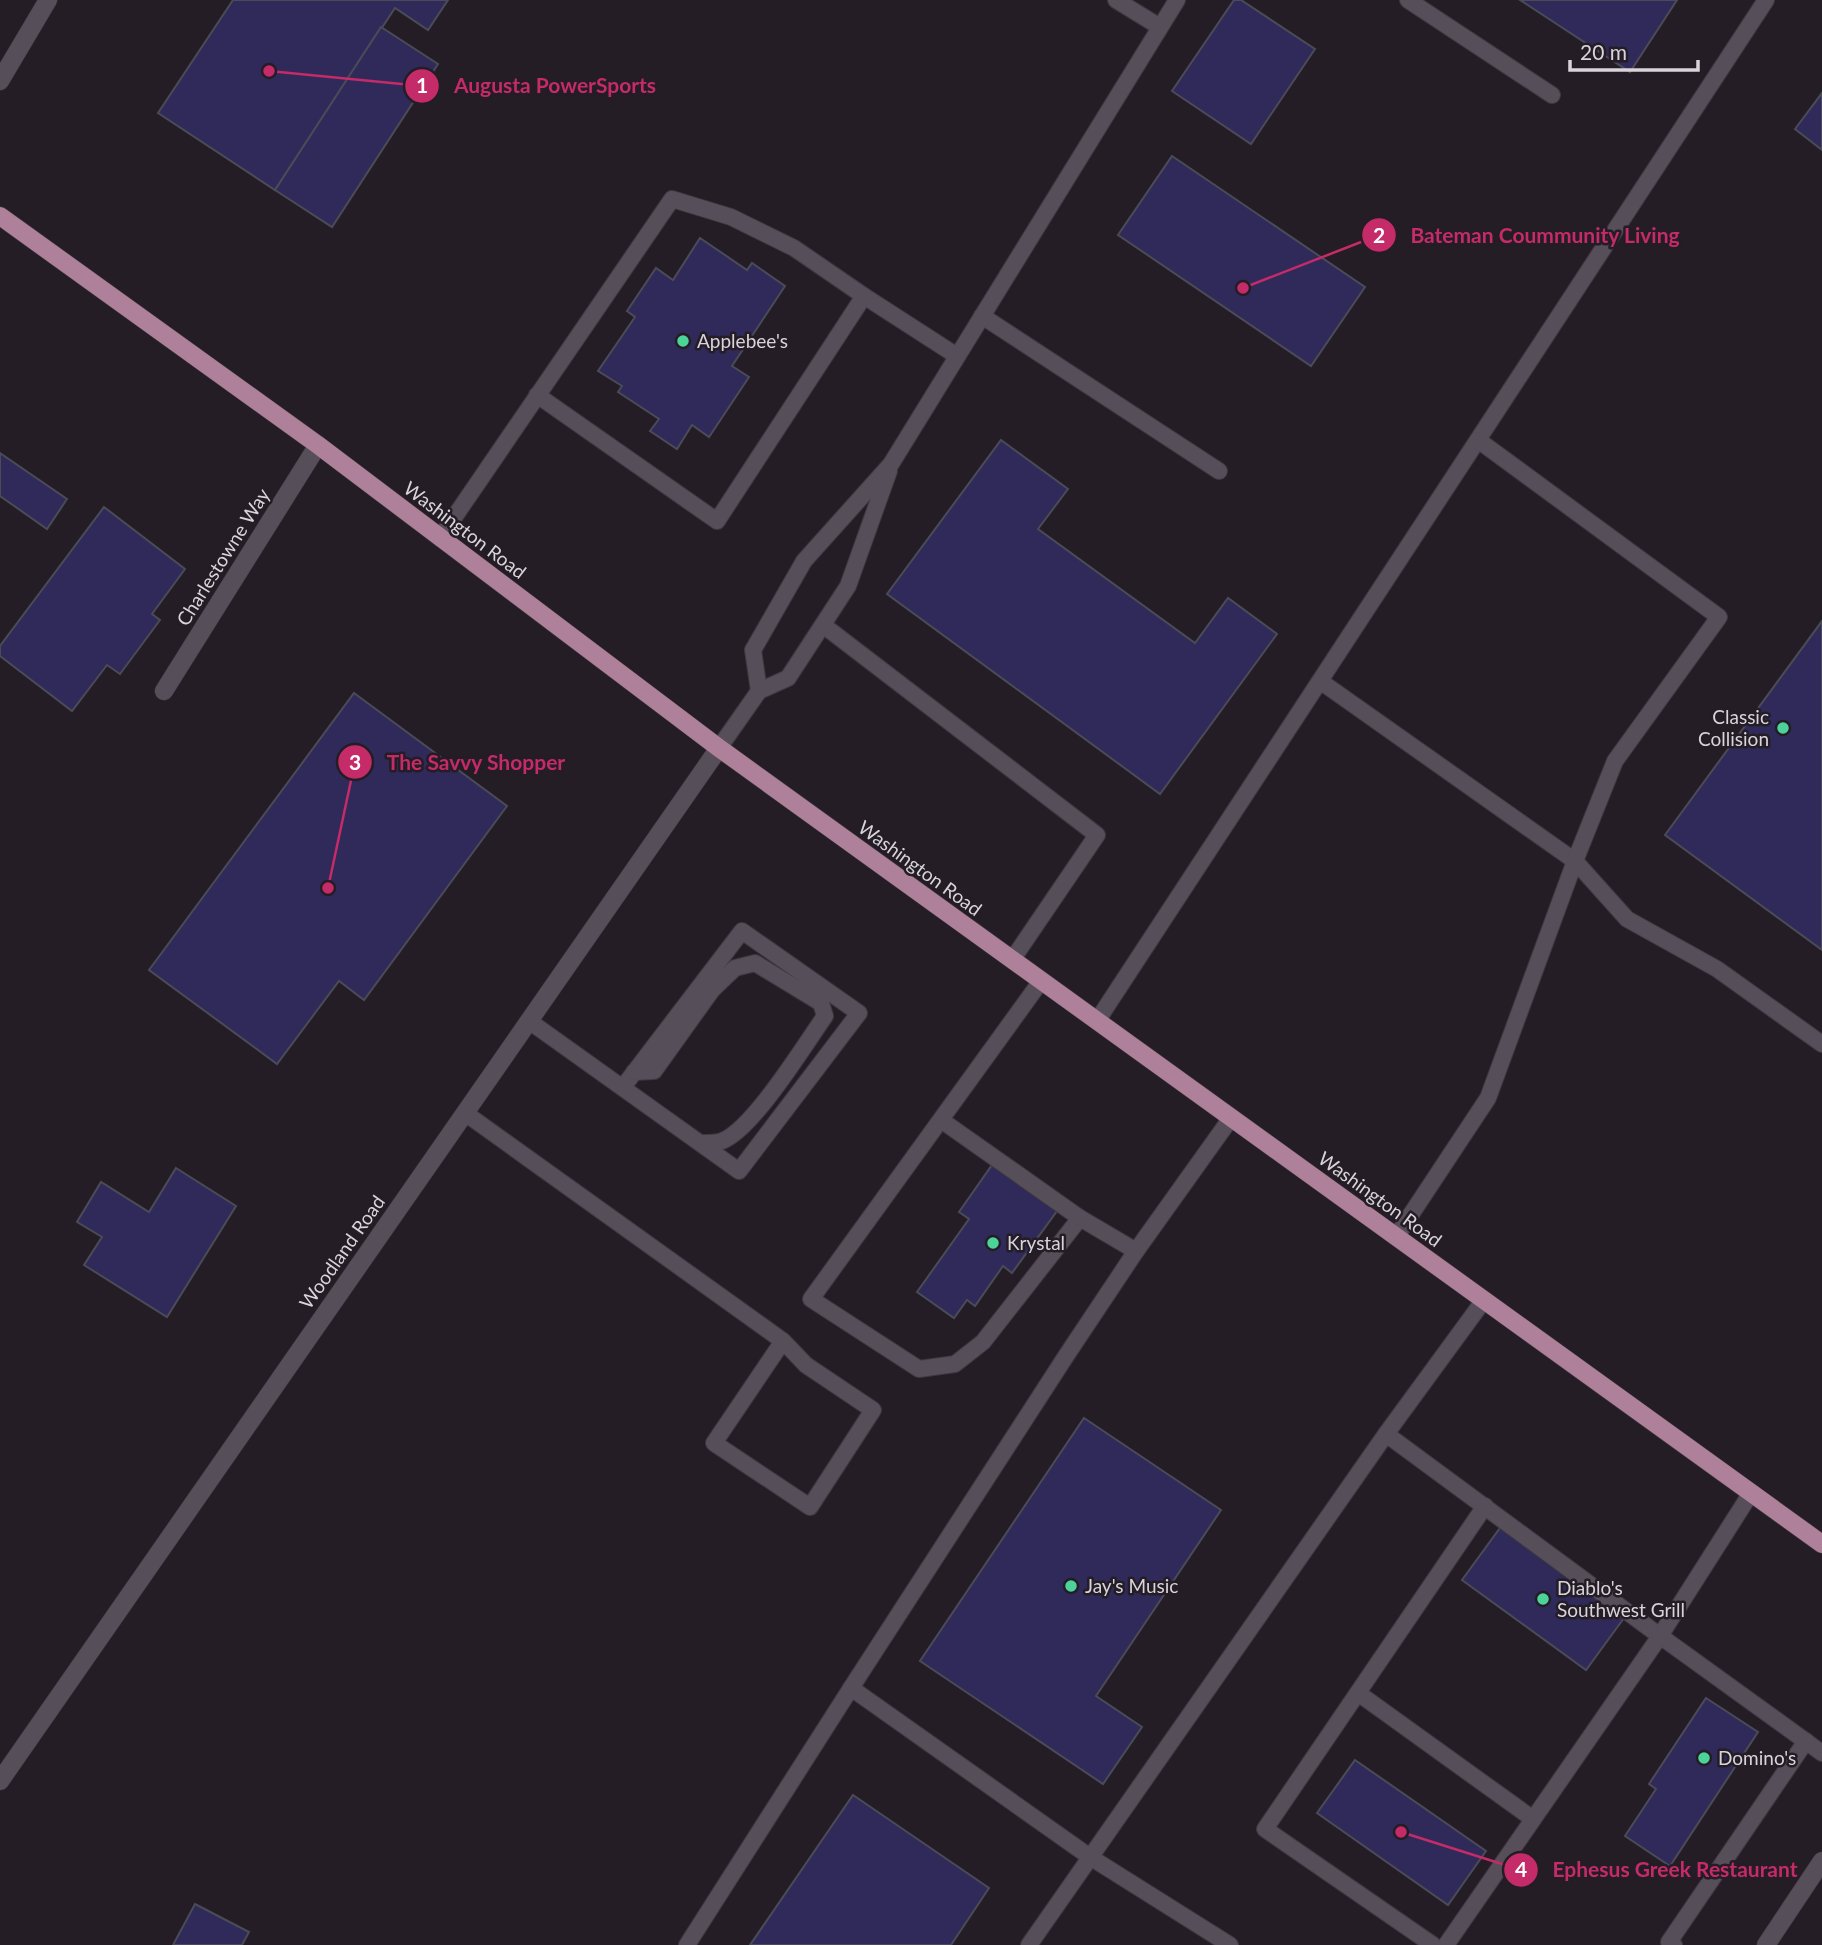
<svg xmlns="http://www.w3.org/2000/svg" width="1822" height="1945" font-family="Lato,sans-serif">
<rect width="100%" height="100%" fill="#241d26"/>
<!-- building -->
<g fill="#2f2a59" stroke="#4b4b57" stroke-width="2">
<polygon points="233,0 448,0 428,30 395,8 275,190 158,113"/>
<polygon points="1234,0 1241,0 1315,49 1251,144 1172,91"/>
<polygon points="1520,0 1677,0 1630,72"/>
<polygon points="381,27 438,64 332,227 275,190"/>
<polygon points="1822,93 1822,150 1795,129"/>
<polygon points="1172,156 1365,287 1311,366 1118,235"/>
<polygon points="700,238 747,270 752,263 785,286 732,366 749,377 709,437 692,425 677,449 650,431 659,419 618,392 622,386 598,371 635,317 627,311 656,268 673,280"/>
<polygon points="1001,440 1068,489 1038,529 1195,643 1228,598 1277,634 1160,794 887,594"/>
<polygon points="0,453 67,499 47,529 0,496"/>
<polygon points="104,507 185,569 152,614 160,620 120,674 107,665 72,711 0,656 0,646"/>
<polygon points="1822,621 1822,950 1665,835"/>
<polygon points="354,693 507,806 364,1000 339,981 277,1064 149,970"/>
<polygon points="992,1165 1057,1211 1012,1273 1003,1266 975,1306 967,1300 954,1318 917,1292 969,1219 959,1212"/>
<polygon points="176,1168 236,1206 167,1317 84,1265 102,1237 77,1222 101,1182 149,1212"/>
<polygon points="1084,1418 1221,1510 1096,1696 1142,1727 1103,1784 920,1661"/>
<polygon points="1500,1528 1624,1618 1586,1670 1462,1580"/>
<polygon points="1706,1698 1758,1732 1670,1866 1625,1836 1656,1789 1649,1784"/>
<polygon points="1355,1760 1486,1851 1448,1905 1317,1813"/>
<polygon points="853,1795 989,1888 951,1945 750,1945"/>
<polygon points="195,1904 249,1932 242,1945 173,1945"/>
</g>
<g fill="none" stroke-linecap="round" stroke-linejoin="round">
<!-- service casing -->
<g stroke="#3e3840" stroke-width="18">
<g id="service">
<polyline points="1116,0 1160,27"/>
<polyline points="1408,0 1552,95"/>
<polyline points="864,296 957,356"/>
<polyline points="982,316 1219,471"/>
<polyline points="440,538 672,199 731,217 794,248 864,296 717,521 537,395"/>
<polyline points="823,625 1097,835 1012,960"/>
<polyline points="1320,681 1575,861 1627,919 1717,969 1822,1044"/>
<polyline points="759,691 753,650 804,561 891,464 1177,0"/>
<polyline points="719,748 759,691 788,678 848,586 889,471"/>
<polyline points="1041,981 811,1299 919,1369 955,1364 983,1342 1080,1218 1136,1251"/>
<polyline points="529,1021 739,1171 859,1013 742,931 623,1087"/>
<polyline points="1097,1021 1766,0"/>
<path d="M634,1072l20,-1 58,-81 23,-22 20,-5 66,40 4,13c-21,30 -72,113 -103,125 -6,2 -14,2 -21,2"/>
<polyline points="465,1113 783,1341 806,1365 873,1410 810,1507 714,1443 783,1341"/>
<polyline points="941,1120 1080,1218"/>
<polyline points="1396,1237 1488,1098 1575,861 1615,761 1719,617 1478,440"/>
<polyline points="1386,1434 1660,1636 1822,1753"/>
<polyline points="851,1688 1090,1857 1230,1945"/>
<polyline points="1358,1693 1533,1819"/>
<polyline points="687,1945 851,1688 1066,1356 1136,1251 1231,1118"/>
<polyline points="1029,1945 1386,1434 1484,1300"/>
<polyline points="1433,1945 1265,1829 1485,1506"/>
<polyline points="1446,1945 1660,1636 1751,1493"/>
<polyline points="1674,1945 1669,1942 1806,1741"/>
</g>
</g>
<!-- minor casing -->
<g stroke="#3e3840" stroke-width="19">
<g id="minor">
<polyline points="0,81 48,0"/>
<polyline points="164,691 318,445"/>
<polyline points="0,1781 719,748"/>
<polyline points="1766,1945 1822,1861"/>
</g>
</g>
<!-- primary casing -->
<g stroke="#3e3840" stroke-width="19">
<polyline id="primary" points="0,216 318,445 719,748 1822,1544"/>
</g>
<!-- service -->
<use href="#service" stroke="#564e59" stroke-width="16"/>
<!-- minor -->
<use href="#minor" stroke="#564e59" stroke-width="18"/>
<!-- primary -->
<use href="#primary" stroke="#ae809a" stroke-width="18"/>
</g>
<!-- markers -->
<g fill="#4dd39a" stroke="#241d26" stroke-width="2.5">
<circle cx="683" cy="341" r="7"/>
<circle cx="1783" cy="728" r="7"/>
<circle cx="993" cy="1243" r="7"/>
<circle cx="1071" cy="1586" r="7"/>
<circle cx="1543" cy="1599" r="7"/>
<circle cx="1704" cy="1758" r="7"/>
</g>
<g text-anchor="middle" stroke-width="5" stroke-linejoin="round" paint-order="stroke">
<!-- poi labels -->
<g font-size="19" fill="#d8d4da" stroke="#241d26" text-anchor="start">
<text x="697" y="348">Applebee's</text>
<text x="1769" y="724" text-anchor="end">Classic<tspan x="1769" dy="22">Collision</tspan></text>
<text x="1007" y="1250">Krystal</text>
<text x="1085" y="1593">Jay's Music</text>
<text x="1557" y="1595">Diablo's<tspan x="1557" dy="22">Southwest Grill</tspan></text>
<text x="1718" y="1765">Domino's</text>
</g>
<!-- street labels -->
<g font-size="19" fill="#d8d4da" stroke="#241d26">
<text transform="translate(465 530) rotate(37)" y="7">Washington Road</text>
<text transform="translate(223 557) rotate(-58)" y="7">Charlestowne Way</text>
<text transform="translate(920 868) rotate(36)" y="7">Washington Road</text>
<text transform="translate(1380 1199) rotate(36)" y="7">Washington Road</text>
<text transform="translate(342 1252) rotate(-55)" y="7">Woodland Road</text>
</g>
</g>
<!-- callouts -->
<path fill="none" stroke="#c42b68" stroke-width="2.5" d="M269 71L422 86M1243 288L1379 235M328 888L355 762M1401 1832L1521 1870"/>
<g fill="#c42b68" stroke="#241d26" stroke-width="2.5">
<circle cx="269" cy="71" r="7"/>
<circle cx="1243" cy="288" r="7"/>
<circle cx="328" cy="888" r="7"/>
<circle cx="1401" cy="1832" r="7"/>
<circle cx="422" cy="86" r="18"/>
<circle cx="1379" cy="235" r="18"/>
<circle cx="355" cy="762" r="18"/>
<circle cx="1521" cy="1870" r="18"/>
</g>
<g font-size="21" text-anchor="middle" font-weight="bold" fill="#fff">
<text x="422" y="93">1</text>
<text x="1379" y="243">2</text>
<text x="355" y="770">3</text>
<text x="1521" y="1877">4</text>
</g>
<g font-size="21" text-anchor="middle" font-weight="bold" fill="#c42b68" stroke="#241d26" stroke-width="5" stroke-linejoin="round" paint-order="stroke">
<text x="555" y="93">Augusta PowerSports</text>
<text x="1545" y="243">Bateman Coummunity Living</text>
<text x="476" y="770">The Savvy Shopper</text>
<text x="1675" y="1877">Ephesus Greek Restaurant</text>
</g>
<!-- scale -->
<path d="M1570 60v10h128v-10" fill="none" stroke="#d8d4da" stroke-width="3.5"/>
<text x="1580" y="60" font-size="21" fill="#d8d4da" stroke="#241d26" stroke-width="5" paint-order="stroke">20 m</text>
</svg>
